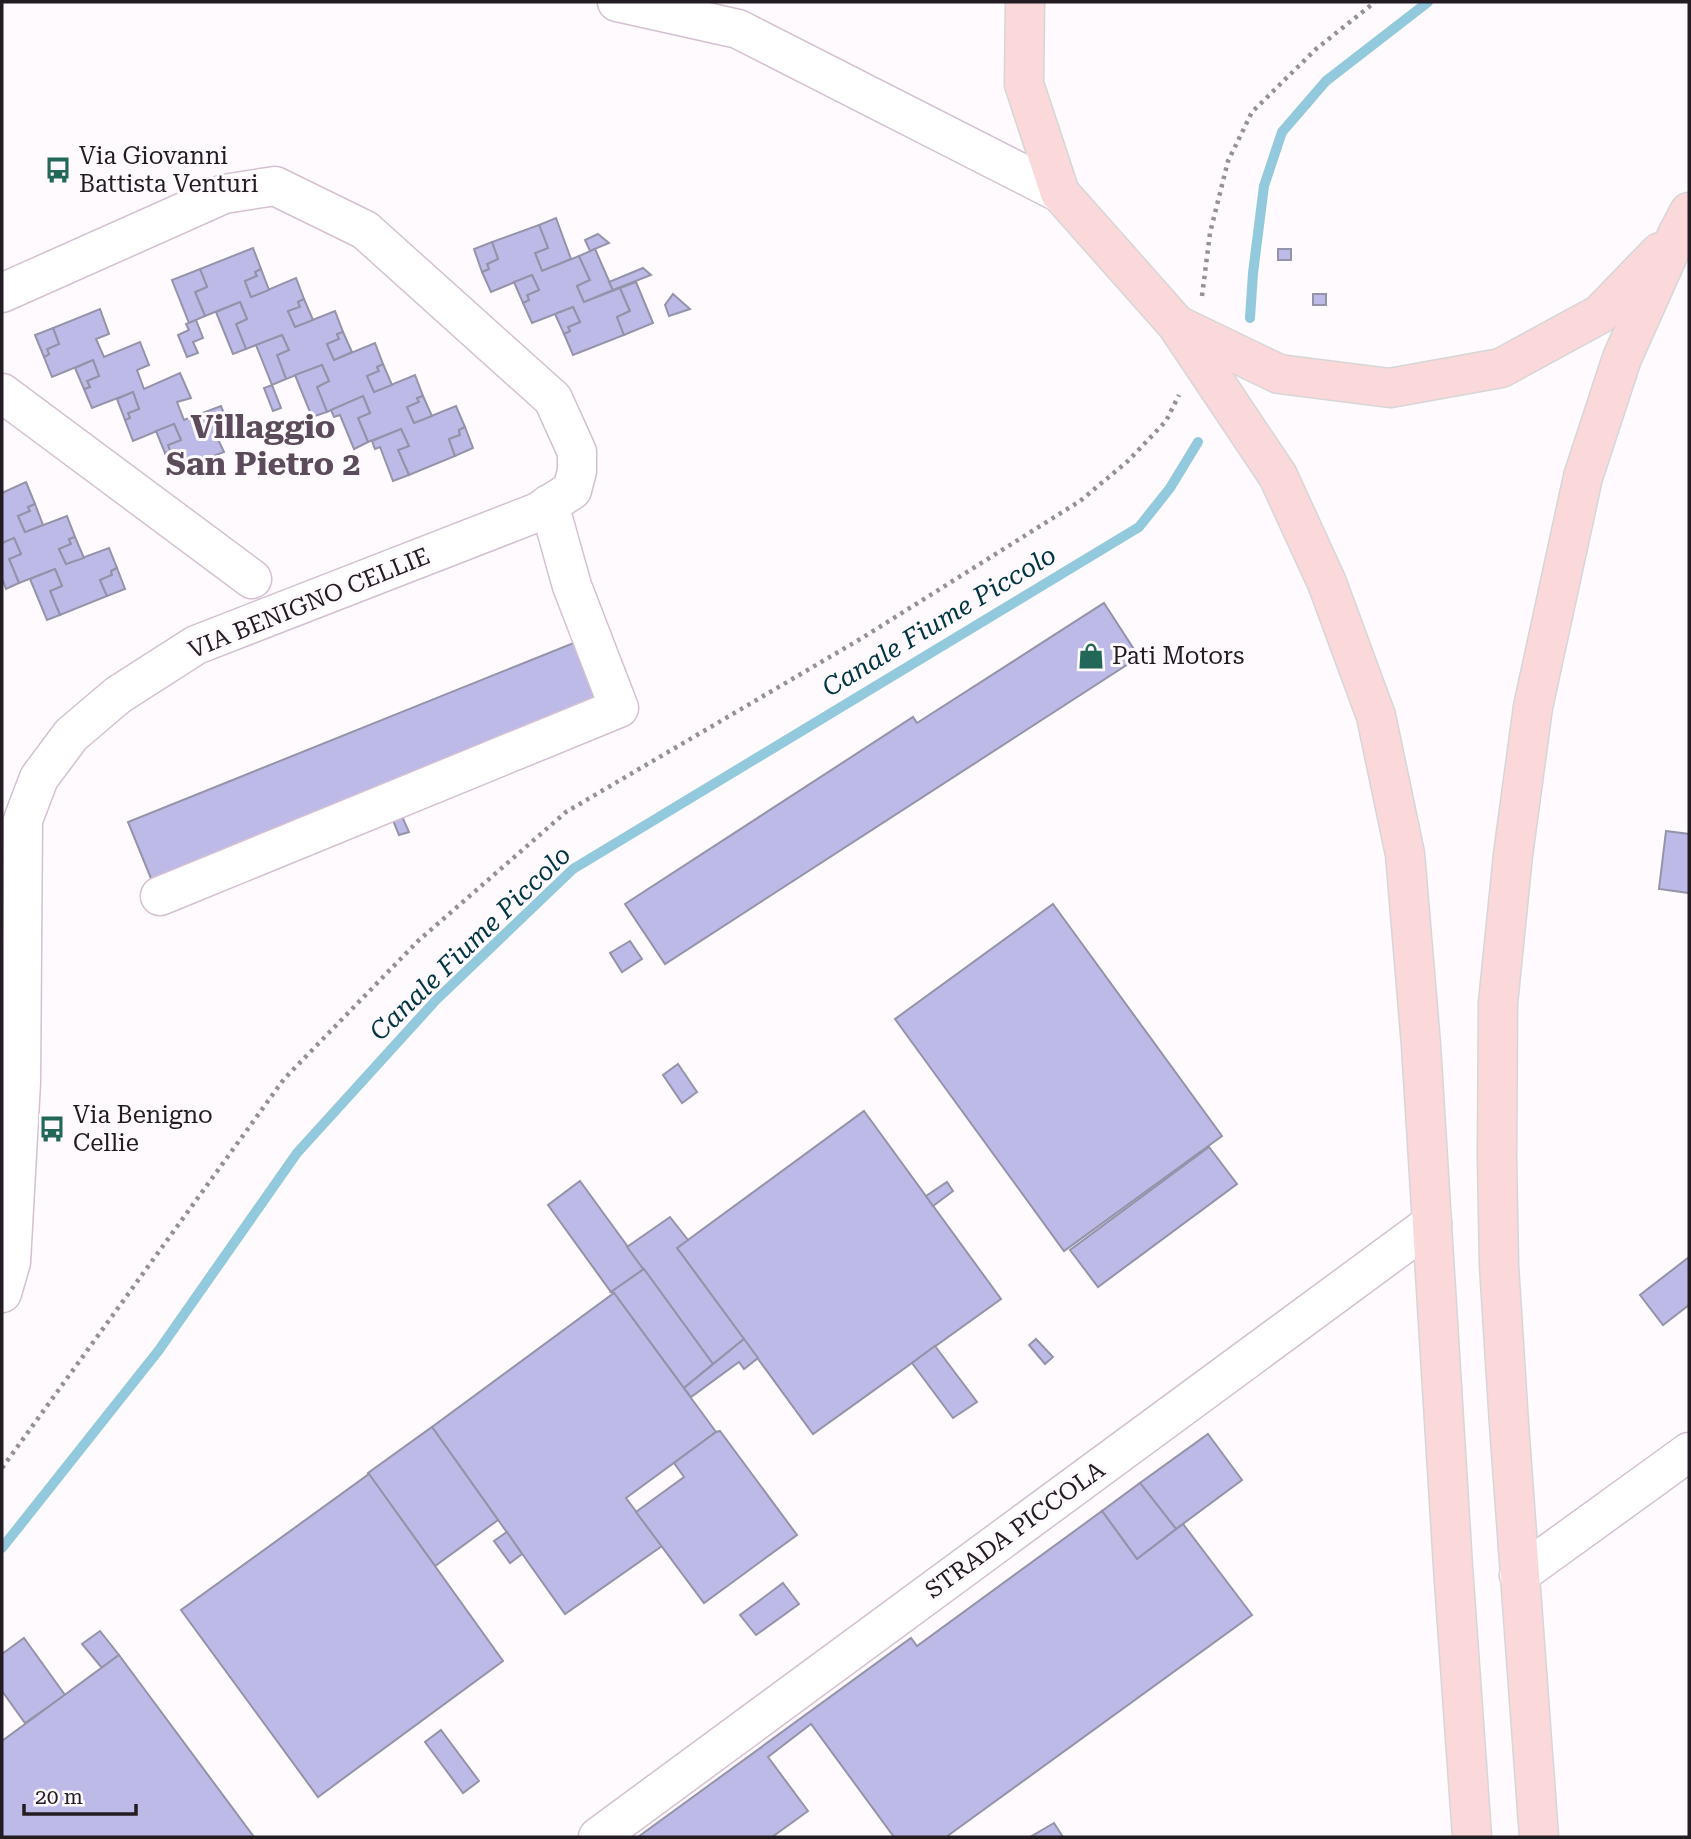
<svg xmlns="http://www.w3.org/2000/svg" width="1691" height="1839" font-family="'Roboto Serif',serif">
<rect width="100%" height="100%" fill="#fefafe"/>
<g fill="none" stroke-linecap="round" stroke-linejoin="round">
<!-- stream -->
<g stroke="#92c9dc" stroke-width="10">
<polyline points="1250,318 1253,273 1264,186 1282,132 1326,81 1428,2"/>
<polyline points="2,1548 159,1350 297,1153 436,1000 573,869 1139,527 1170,488 1198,442"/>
</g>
</g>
<!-- building -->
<g fill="#bdbae7" stroke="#9493a9" stroke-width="2">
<polygon points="556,218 571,259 542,271 535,253 548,248 539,225"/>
<polygon points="539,225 548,248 535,253 542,271 579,256 590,280 577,286 584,302 620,288 630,311 617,317 624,335 573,355 564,334 570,331 568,327 580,322 573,307 532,323 523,303 529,300 527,295 539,290 532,275 491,292 482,272 489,269 487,264 498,259 492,242"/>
<polygon points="598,234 609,243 590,251 585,240"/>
<polygon points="492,242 498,259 487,264 489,269 482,272 474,249"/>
<polygon points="253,248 261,269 255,272 257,276 245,281 251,297 296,278 304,299 298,302 300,307 288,311 295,327 335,311 343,332 337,334 339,339 327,344 334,360 375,343 383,364 377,367 379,371 367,376 374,392 415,375 423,396 417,398 419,402 407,407 414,423 456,406 465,427 459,430 460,435 449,439 455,456 409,475 398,450 409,446 401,429 368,442 358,418 370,413 363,396 327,412 317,387 329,381 322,365 286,379 277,355 289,350 282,335 246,349 236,324 247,319 240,302 205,316 195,292 207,287 200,269"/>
<polygon points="595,249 613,290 584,302 577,286 590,280 579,256"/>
<rect x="1278" y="249" width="13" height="11"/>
<polygon points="643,268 651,275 613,290 609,282"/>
<polygon points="200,269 207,287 195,292 205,316 189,323 172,280"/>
<polygon points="261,269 269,290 251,297 245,281 257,276 255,272"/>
<polygon points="532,275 539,290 527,295 529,300 523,303 514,282"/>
<polygon points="636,282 653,323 624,335 617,317 630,311 620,288"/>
<polygon points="673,294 690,309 669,316 665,305"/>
<rect x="1313" y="294" width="13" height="11"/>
<polygon points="304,299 313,320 295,327 288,311 300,307 298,302"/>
<polygon points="240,302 247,319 236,324 246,349 233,354 216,312"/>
<polygon points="573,307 580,322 568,327 570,331 564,334 555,314"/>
<polygon points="100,309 109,334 96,339 104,357 140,342 149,365 137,370 144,389 180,373 191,398 177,402 184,420 221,406 230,429 216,435 224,452 172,472 165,453 170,451 168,445 181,440 174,424 133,441 125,420 130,418 128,413 139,409 133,392 92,408 84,389 90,387 87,381 99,376 93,360 52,377 44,357 49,354 47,349 59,344 53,328"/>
<polygon points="196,320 203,338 193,342 198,353 187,357 178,335 189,330 186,324"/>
<polygon points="53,328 59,344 47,349 49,354 44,357 35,335"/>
<polygon points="343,332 352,352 334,360 327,344 339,339 337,334"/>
<polygon points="282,335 289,350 277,355 286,379 272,385 256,345"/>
<polygon points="93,360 99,376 87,381 90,387 84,389 75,368"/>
<polygon points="383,364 392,385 374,392 367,376 379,371 377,367"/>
<polygon points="322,365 329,381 317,387 327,412 312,417 295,375"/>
<polygon points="272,385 281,408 273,411 264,388"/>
<polygon points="133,392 139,409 128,413 130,418 125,420 117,399"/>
<polygon points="363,396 370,413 358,418 368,442 354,449 340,415 334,417 331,410"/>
<polygon points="423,396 432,416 414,423 407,407 419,402 417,398"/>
<polygon points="174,424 181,440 168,445 170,451 165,453 156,431"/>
<polygon points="465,427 473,448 455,456 449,439 460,435 459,430"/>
<polygon points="401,429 409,446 398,450 409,475 393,481 380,447 375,449 372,441"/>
<polygon points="26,482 35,504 28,507 30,511 18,516 25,532 67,516 75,537 69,539 71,544 59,549 66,564 109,548 117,568 111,571 112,575 100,580 107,596 60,615 50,591 62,586 55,569 19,583 9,559 21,554 14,538 2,543 2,493"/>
<polygon points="35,504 43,525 25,532 18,516 30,511 28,507"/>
<polygon points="75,537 84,558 66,564 59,549 71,544 69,539"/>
<polygon points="14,538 21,554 9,559 19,583 6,589 2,578 2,543"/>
<polygon points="117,568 125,589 107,596 100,580 112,575 111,571"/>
<polygon points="55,569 62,586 50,591 60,615 47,620 30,579"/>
<polygon points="1104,603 1139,657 665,964 625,904 913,717 917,723"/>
<polygon points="576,642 599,701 152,881 128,822"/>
<polygon points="401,814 409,832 399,835 392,818"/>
<polygon points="1666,831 1689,834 1689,893 1659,889"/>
<polygon points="1053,904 1222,1136 1064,1251 895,1019"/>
<polygon points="630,941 642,959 622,972 610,953"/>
<polygon points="678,1064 697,1092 682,1103 663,1075"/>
<polygon points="864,1111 1001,1299 813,1434 677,1248"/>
<polygon points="1209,1147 1237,1184 1098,1287 1070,1250"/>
<polygon points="580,1181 644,1269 611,1292 548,1205"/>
<polygon points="947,1182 953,1191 933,1206 926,1196"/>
<polygon points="670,1217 688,1240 677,1248 744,1339 713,1364 627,1247"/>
<polygon points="1689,1257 1689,1305 1663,1325 1640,1295"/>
<polygon points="644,1269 713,1364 684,1388 614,1293 611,1292"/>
<polygon points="614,1293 716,1432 626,1498 662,1546 565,1614 432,1427"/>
<polygon points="744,1339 758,1358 744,1369 739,1362 691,1397 684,1388"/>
<polygon points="1036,1339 1053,1357 1045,1364 1029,1345"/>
<polygon points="935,1346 977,1402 953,1418 912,1363"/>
<polygon points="432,1427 498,1520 435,1566 368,1473"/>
<polygon points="720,1431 797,1535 704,1603 636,1512 684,1477 674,1463 716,1432"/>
<polygon points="1208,1434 1242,1480 1176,1529 1140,1483"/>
<polygon points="369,1474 503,1661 318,1797 181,1610"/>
<polygon points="1140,1483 1176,1529 1137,1559 1102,1511"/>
<polygon points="1102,1511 1137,1559 1183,1524 1252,1615 946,1837 894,1837 811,1724 768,1757 808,1811 772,1837 638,1837 911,1638 917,1646"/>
<polygon points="507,1532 522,1554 510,1563 494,1541"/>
<polygon points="783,1583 799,1604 756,1635 740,1615"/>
<polygon points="100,1631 119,1655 102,1668 82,1644"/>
<polygon points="24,1638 65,1695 25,1723 2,1691 2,1654"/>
<polygon points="119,1655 254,1837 2,1837 2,1741"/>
<polygon points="441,1730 479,1781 463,1793 425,1742"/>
<polygon points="1054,1823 1063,1837 1030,1837"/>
</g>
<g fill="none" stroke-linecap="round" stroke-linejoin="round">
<!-- minor casing -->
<g stroke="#d4c0d1" stroke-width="41">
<g id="minor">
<polyline points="617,2 738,29 1060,193"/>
<polyline points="2,293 224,194 275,186 365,230 553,399 577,452 577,471 572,490 538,512 196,645 118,695 71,735 39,778 23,820 21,1082 11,1262 2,1293"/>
<polyline points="2,393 252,579"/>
<polyline points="160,896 619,708 572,586 549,504"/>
<polyline points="1519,1575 1689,1452"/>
<polyline points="598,1837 1432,1223"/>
</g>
</g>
<!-- major casing -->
<g stroke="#d7d6d7" stroke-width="41">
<g id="major">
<polyline points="1025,2 1024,84 1060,193 1177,325 1278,476 1327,583 1376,716 1405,854 1421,1045 1453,1567 1472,1837"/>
<polyline points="1179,326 1279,374 1390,388 1501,368 1600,314 1660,252"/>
<polyline points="1539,1837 1509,1424 1499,1265 1497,1157 1498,1003 1513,855 1533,707 1583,477 1622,358 1678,233 1689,212"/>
</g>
</g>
<!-- path -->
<g stroke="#969096" stroke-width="4.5" stroke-dasharray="3.5 5" stroke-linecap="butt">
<polyline points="1202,296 1210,233 1228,161 1252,112 1316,49 1375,2"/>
<polyline points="2,1468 284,1079 418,941 566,812 862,638 1080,501 1128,461 1166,421 1179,395"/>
</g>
<!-- minor -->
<use href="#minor" stroke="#fff" stroke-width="38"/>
<!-- major -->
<use href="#major" stroke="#fbd8da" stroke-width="38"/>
</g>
<!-- icons -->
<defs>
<g id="bus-bare" transform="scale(2.1)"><path d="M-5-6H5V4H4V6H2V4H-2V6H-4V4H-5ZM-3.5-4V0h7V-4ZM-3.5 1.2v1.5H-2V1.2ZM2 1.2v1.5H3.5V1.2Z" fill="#236758" stroke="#fefafe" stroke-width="2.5" paint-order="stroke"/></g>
<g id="shop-bare" transform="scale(2.1)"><path d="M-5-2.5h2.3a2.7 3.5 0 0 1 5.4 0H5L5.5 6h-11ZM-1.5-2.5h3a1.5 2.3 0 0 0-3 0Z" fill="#236758" stroke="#fefafe" stroke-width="2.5" paint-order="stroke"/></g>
</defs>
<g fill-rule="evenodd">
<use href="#bus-bare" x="58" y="170"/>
<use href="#shop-bare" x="1091" y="656"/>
<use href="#bus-bare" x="52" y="1129"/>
</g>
<g text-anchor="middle" stroke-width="6" stroke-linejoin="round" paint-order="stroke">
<!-- poi labels -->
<g font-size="24" fill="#231c23" stroke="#fefafe" text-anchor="start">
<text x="79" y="164">Via Giovanni<tspan x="79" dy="28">Battista Venturi</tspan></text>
<text x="1112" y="664">Pati Motors</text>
<text x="73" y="1123">Via Benigno<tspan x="73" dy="28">Cellie</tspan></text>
</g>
<!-- street labels -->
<g font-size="24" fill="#231c23" stroke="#fefafe">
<text transform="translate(309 603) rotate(-22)" y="8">VIA BENIGNO CELLIE</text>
<text transform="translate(1015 1530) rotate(-36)" y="8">STRADA PICCOLA</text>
</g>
<!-- water labels -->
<g font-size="26" font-style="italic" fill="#003543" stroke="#fefafe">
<text transform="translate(939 621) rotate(-31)" y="9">Canale Fiume Piccolo</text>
<text transform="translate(470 943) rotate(-44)" y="9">Canale Fiume Piccolo</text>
</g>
<!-- district labels -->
<g font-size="32" font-weight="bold" fill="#5c4b5a" stroke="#fefafe">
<text x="263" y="438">Villaggio<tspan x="263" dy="37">San Pietro 2</tspan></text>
</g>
</g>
<!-- border -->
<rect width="1691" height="1839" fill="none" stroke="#231c23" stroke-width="7"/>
<!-- scale -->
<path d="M24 1804v10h112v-10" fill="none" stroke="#231c23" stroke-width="3.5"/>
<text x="35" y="1804" font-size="21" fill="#231c23" stroke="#fefafe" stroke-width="5" paint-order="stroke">20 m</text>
</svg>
